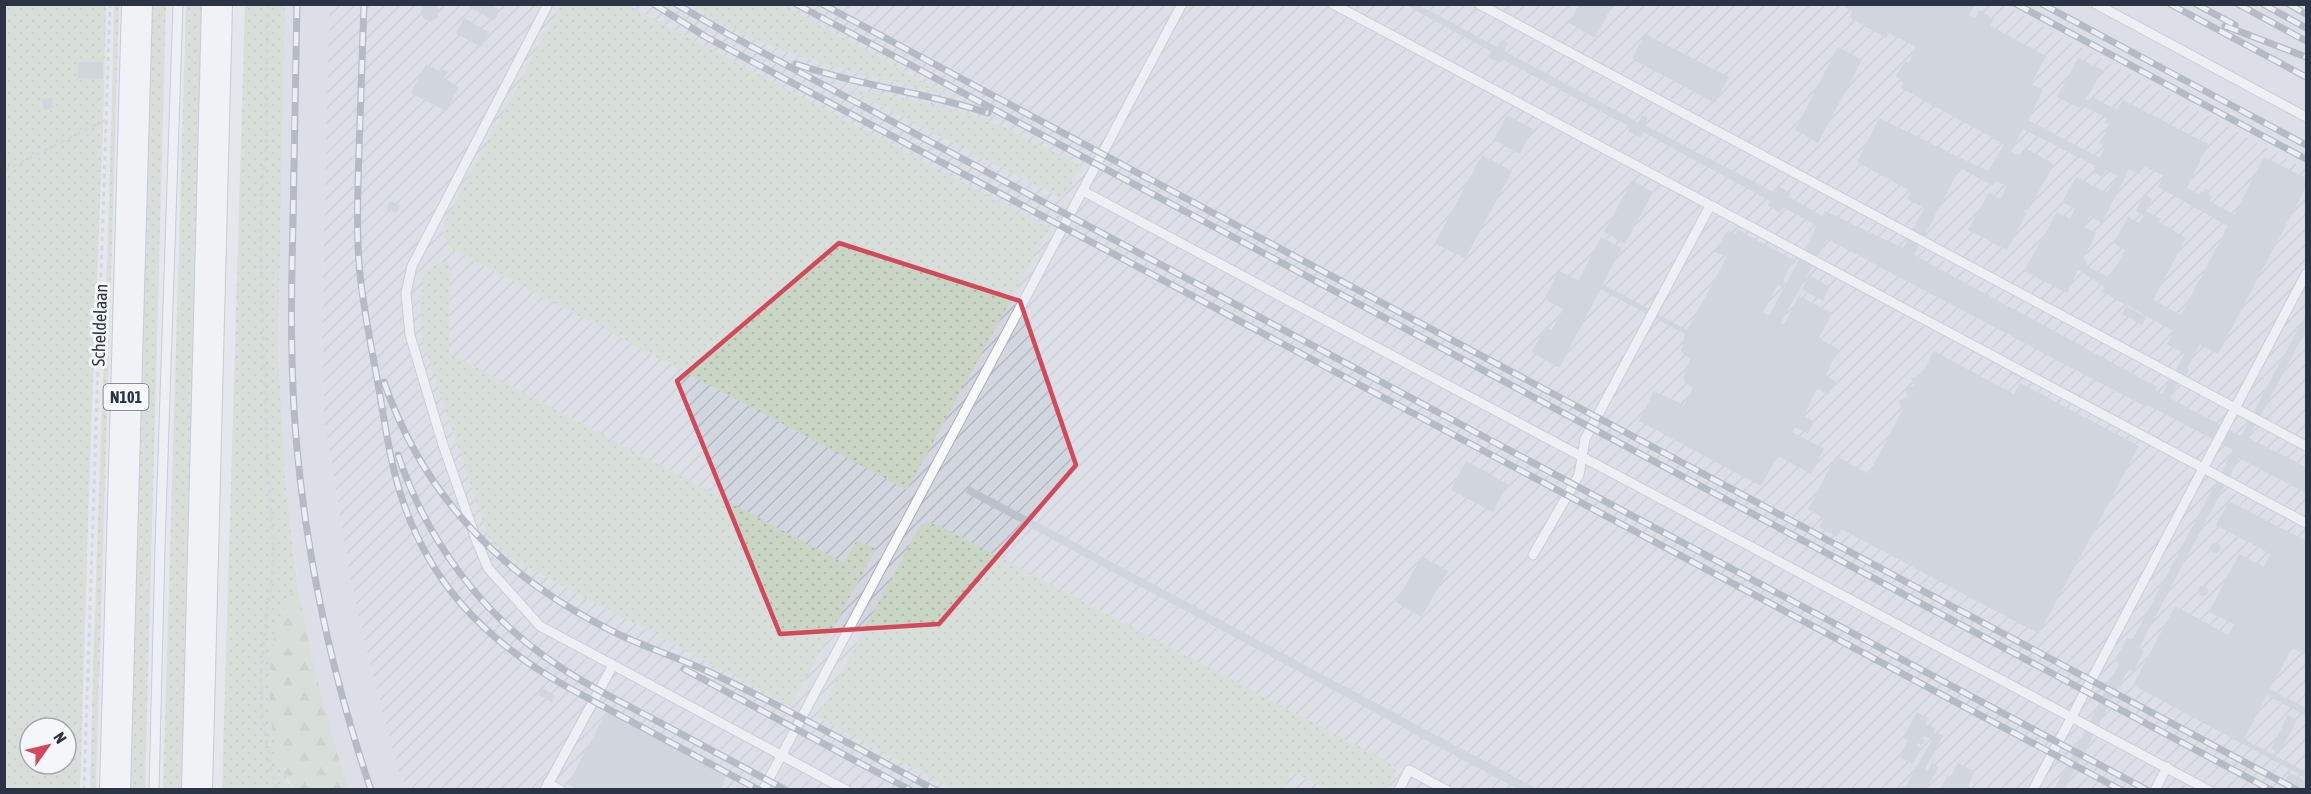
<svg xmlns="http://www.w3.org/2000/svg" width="2311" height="794" font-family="'Asap Condensed',sans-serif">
<defs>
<pattern id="industrial-furrows" width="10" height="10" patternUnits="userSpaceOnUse" patternTransform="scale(1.5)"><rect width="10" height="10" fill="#d2d6de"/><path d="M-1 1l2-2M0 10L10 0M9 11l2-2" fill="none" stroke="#b4b8c0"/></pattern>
<pattern id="grass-dots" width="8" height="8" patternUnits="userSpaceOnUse" patternTransform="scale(1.5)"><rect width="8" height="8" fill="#c9d6c5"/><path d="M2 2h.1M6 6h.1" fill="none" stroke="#adb8ab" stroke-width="1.8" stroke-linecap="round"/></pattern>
<pattern id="forest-firs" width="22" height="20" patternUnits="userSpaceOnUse" patternTransform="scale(1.5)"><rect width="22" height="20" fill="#c9d6c5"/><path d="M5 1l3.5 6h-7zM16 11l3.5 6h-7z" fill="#adb8ab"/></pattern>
</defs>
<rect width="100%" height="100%" fill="#e4e7ec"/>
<!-- built -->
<g fill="#d2d6de">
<polygon points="285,5 329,5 322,330 324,418 351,581 371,668 397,766 407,789 348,789 328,726 303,623 286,490 278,353"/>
<polygon points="2003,5 2306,5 2306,169"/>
</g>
<!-- industrial -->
<polygon fill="url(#industrial-furrows)" points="329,5 2003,5 2306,169 2306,789 407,789 397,766 371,668 351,581 324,418 322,330"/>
<!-- grass -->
<g fill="url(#grass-dots)" fill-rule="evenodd">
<path d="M5,5h101l-3,126 -12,299 -11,359 -75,1zM30,728h36v36h-36z"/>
<path d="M119,5l-23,784 -6,1c6,-262 19,-524 24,-785z"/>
<polygon points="147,5 166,5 145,789 125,790"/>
<polygon points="186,5 204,5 183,789 163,790"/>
<polygon points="245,5 285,5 278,353 286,490 297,580 273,644 287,781 295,789 222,790"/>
<path d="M561,5h66l423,223 -143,262 -454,-241c-10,-9 -12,-14 -8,-27z"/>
<path d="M692,5h91l164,90c-88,-22 -179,-39 -255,-90z"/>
<path d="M849,89c34,6 69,11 103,20 46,12 88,36 130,58l-20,32z"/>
<polygon points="447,262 450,268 449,353 844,563 857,540 876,549 791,706 514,560 489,539 423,342 420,303 423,277 428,269 438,263"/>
<polygon points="927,522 938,525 1392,764 1396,770 1388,789 1327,789 1293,772 1283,789 953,789 817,717 919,527"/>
</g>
<!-- forest -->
<path fill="url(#forest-firs)" d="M297,580c11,71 30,140 51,209h-53c-27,-29 -29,-106 -22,-144 4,-22 16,-45 24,-65z"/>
<!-- building -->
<g fill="#bbc0ca" fill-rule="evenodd">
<circle cx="430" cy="12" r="9"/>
<polygon points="464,4 490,4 500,10 494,21"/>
<path d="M1404,4h13l80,43 5,-7 6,3 -4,8 134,71 4,-7 6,3 -3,7 130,68 4,-7 11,7 -1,4 33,19 3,-5 78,37 21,-40 -17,-9 4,-8 -54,-29 22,-44 109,53 16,-27 -103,-56 3,-5 -8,-7 9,-15 4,2 7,-16 -27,-14 -3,5 -36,-20 2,-7 -12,-7 134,1 -5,10 6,3 4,-8 15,9 -4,7 56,30 -15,28 12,6 -15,30 72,38 5,-12 -5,-3 9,-18 -4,-2 2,-5 -25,-13 -2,3 -23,-11 21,-39 25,12 -17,29 3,2 3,-4 25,13 6,-10 85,44 -21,44 12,7 2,-4 2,1 3,-3 3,2v4l3,2 -2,4 24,14 30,-58 42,21v9l-88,167 -18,-10 -13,24 2,2 -4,8 -3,-2 -12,22 71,38 65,-122v16l-57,108 57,29v26l-67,-35 -100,190 5,3 -10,19h-6l-64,120h-10l65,-126 -4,-4 12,-22 6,1 100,-189 -85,-45 -2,2 -319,-168 -46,84 3,1 15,-28 33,17 -13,25 19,11 -12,26 10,7 -8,13 -11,-7 -13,28 10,6 -6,12 -13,-7 -3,5 32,17 -13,25 -33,-18 -17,30 -122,-65 15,-30 30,14 9,-17 -7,-5 -3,-6 7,-18 -9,-8 4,-17 -83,-44 3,-5 82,45 40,-73 -13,-5 14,-22 7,4 3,-4 58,31 -3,4h-2l-8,15 2,1 -2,5 -5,-1 -15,27 6,4 48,-90 -34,-19 -3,6 -12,-7 2,-5 -127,-69 -3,6 -12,-7 2,-4 -128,-68 -2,4 -11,-5 3,-6zM2023,129l72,37 -2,6 9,5 4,-7 12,6 -11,17 -31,-16 -14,25 13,6 -5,11 -13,-7 -33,59 43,22 11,-23 27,17 -3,5 72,39 -7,13 18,10 -23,40 -7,-4 2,-3 -243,-132 46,-87 33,18 3,-5 10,5 -5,13 -12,-7 -21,38 39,20 20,-37 -3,-2 4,-7 3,2 23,-42 -29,-16 -4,8 -10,-5zM2143,166l21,10 -6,11 70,39 -47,89 -28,-15 33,-62 -27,-16 2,-3 -15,-8 6,-12 -8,-5 -8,17 8,5 -4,7 -12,-6 -14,26 11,7 -15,28 -22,-11 -4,-9 12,-25 -12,-6 6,-11 12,7 27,-54 10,5z"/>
<polygon points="1579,4 1613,4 1595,38 1569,23"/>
<polygon points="464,18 489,32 481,47 456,34"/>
<polygon points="1645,34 1729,77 1715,103 1632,59"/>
<polygon points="1838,47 1862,60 1818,143 1795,130"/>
<polygon points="79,62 103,62 103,79 78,78"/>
<polygon points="426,64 441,72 442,69 448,72 444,78 459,87 446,111 411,93"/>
<polygon points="51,97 54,108 44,110 41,100"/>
<polygon points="1507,115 1533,129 1520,154 1494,140"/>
<polygon points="1482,155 1512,171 1465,259 1435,243"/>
<polygon points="1632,181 1653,192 1625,244 1604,232"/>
<polygon points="391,201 400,206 396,213 387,208"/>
<polygon points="1601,237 1622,248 1559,368 1532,352 1545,327 1552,330 1563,309 1544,299 1559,271 1578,281"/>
<polygon points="1809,275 1830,287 1823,301 1802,289"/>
<polygon points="2126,306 2146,317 2142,325 2122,314"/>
<polygon points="1934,351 2014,394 2020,383 2139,446 2039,634 1841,529 1837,537 1819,527 1824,519 1808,509 1836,456 1869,474 1902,410 1899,401 1908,397 1905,389 1914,386 1911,378 1922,374"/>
<polygon points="1466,461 1508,484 1493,512 1451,490"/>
<polygon points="969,486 1539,790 1519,790 966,493"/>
<polygon points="2229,501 2306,541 2306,655 2292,648 2270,689 2306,708 2306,716 2267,695 2244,739 2306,772 2306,778 2133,685 2175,606 2228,635 2234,624 2209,612 2239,554 2264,567 2270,554 2216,525"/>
<circle cx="2215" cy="548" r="5"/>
<polygon points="1422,556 1448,571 1421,617 1396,602"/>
<circle cx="2203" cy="591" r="5"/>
<polygon points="542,688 555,696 552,702 538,695"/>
<polygon points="609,707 729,771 720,790 579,790 568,784"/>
<polygon points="1917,712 1929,718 1926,724 1936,729 1934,733 1936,735 1937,732 1943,736 1925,769 1928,771 1932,763 1939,767 1926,790 1903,790 1901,789 1902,786 1905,788 1932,740 1924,736 1922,738 1925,740 1922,745 1918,743 1916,745 1921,748 1913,764 1899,757 1908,740 1903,738"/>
<polygon points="2288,715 2297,720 2279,754 2271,749"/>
<polygon points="1958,763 1975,772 1968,786 1974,790 1940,790 1948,775 1950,777"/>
<polygon points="2289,772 2306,781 2306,790 2289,790 2282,786"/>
</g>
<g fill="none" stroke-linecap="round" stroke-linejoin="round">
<!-- service casing -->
<g stroke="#a9aeb7" stroke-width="11">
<g id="service">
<polyline points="1333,4 2306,523"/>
<polyline points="1479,4 2306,446"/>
<polyline points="2096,4 2306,117"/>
<polyline points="1083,191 2208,790"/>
<polyline points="1533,555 1579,475 1585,439 1710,206"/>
<polyline points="613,665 846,790"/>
<polyline points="548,783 560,790"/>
<polyline points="154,790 160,547 178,4"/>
<polyline points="545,790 613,665 540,626 488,568 477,542 442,442 410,335 406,293 412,266 548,4"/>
<polyline points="763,790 1182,4"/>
<polyline points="1399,790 1409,770 1446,790"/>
<polyline points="2033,790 2306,274"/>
<polyline points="2155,790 2167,767"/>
</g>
</g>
<!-- primary casing -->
<g stroke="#a3abb8" stroke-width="32">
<g id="primary">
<polyline points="115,790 137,4"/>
<polyline points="197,790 217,4"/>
</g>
</g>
<!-- path -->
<g stroke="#c2c5cb" stroke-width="3" stroke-dasharray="4.5 4.5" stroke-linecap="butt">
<polyline points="269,4 265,100 267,124 260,227 266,432 273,546 272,578 266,617 261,673 262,713 271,770 277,790"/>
<polyline points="4,158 9,169"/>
<polyline points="4,171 107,119"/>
<polyline points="84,790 110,4"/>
</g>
<!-- service -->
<use href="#service" stroke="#f7f8fa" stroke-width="9"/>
<!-- primary -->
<use href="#primary" stroke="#fff" stroke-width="30"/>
<!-- rail casing -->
<g stroke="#7d8696" stroke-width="7">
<g id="rail">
<path d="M297,4c-2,73 -3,146 -4,218 -2,76 -3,152 4,227 11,116 36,230 74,341"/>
<path d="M364,4c-2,49 -3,97 -5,146 -1,37 -3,75 0,113 3,41 12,81 19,121 6,33 10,66 19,98 27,97 86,158 172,206l190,102"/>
<polyline points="654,4 706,37 2121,790"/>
<polyline points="676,4 728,34 2147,790"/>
<polyline points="796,4 2271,790"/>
<polyline points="822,4 1149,179"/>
<polyline points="2016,4 2306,159"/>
<polyline points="2042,4 2306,145"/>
<polyline points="2170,4 2306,77"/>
<polyline points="2196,4 2235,25"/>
<polyline points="2238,4 2306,41"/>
<polyline points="2263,4 2306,28"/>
<polyline points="2289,4 2306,14"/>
<polyline points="2225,26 2306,57"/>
<path d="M796,64c63,22 129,28 192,49"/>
<polyline points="1142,175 2297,790"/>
<path d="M384,382c41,118 122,198 234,252 34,16 70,27 104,44 72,34 142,74 213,112"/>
<path d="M398,455c29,86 84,160 159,210 32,22 66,38 100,56 43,23 86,46 129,69"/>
<polyline points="684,669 910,790"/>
</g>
</g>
<!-- rail -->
<use href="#rail" stroke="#f4f6f9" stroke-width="4.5" stroke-dasharray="14" stroke-linecap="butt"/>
</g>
<!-- marked area -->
<path d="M0 0H2311V794H0ZM839,243l181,58 56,164 -137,159 -159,10 -103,-253z" fill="#e4e7ec" fill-opacity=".55" fill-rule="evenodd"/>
<path fill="none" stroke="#d1495b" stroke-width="4.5" stroke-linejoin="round" d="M839,243l181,58 56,164 -137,159 -159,10 -103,-253z"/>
<g text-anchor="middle" stroke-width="6" stroke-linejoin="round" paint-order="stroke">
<!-- shield labels -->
<rect fill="#f4f6f9" stroke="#676e7b" stroke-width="1.5" x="103.5" y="384" width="45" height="26" rx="4.5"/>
<g font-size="16" font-weight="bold" fill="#2b3445">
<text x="126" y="403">N101</text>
</g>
<!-- street labels -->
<g font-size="18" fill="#2b3445" stroke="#f4f6f9">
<text transform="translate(100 325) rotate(-88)" y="6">Scheldelaan</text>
</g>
</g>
<!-- border -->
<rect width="2311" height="794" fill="none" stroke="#2b3445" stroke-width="12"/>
<!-- north arrow -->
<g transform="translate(48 746) rotate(56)"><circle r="28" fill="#f4f6f9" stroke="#a4a8b1" stroke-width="1.5"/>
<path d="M0-4.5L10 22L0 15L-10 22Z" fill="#d1495b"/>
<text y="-9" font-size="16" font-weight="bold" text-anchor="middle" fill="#2b3445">N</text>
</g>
</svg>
